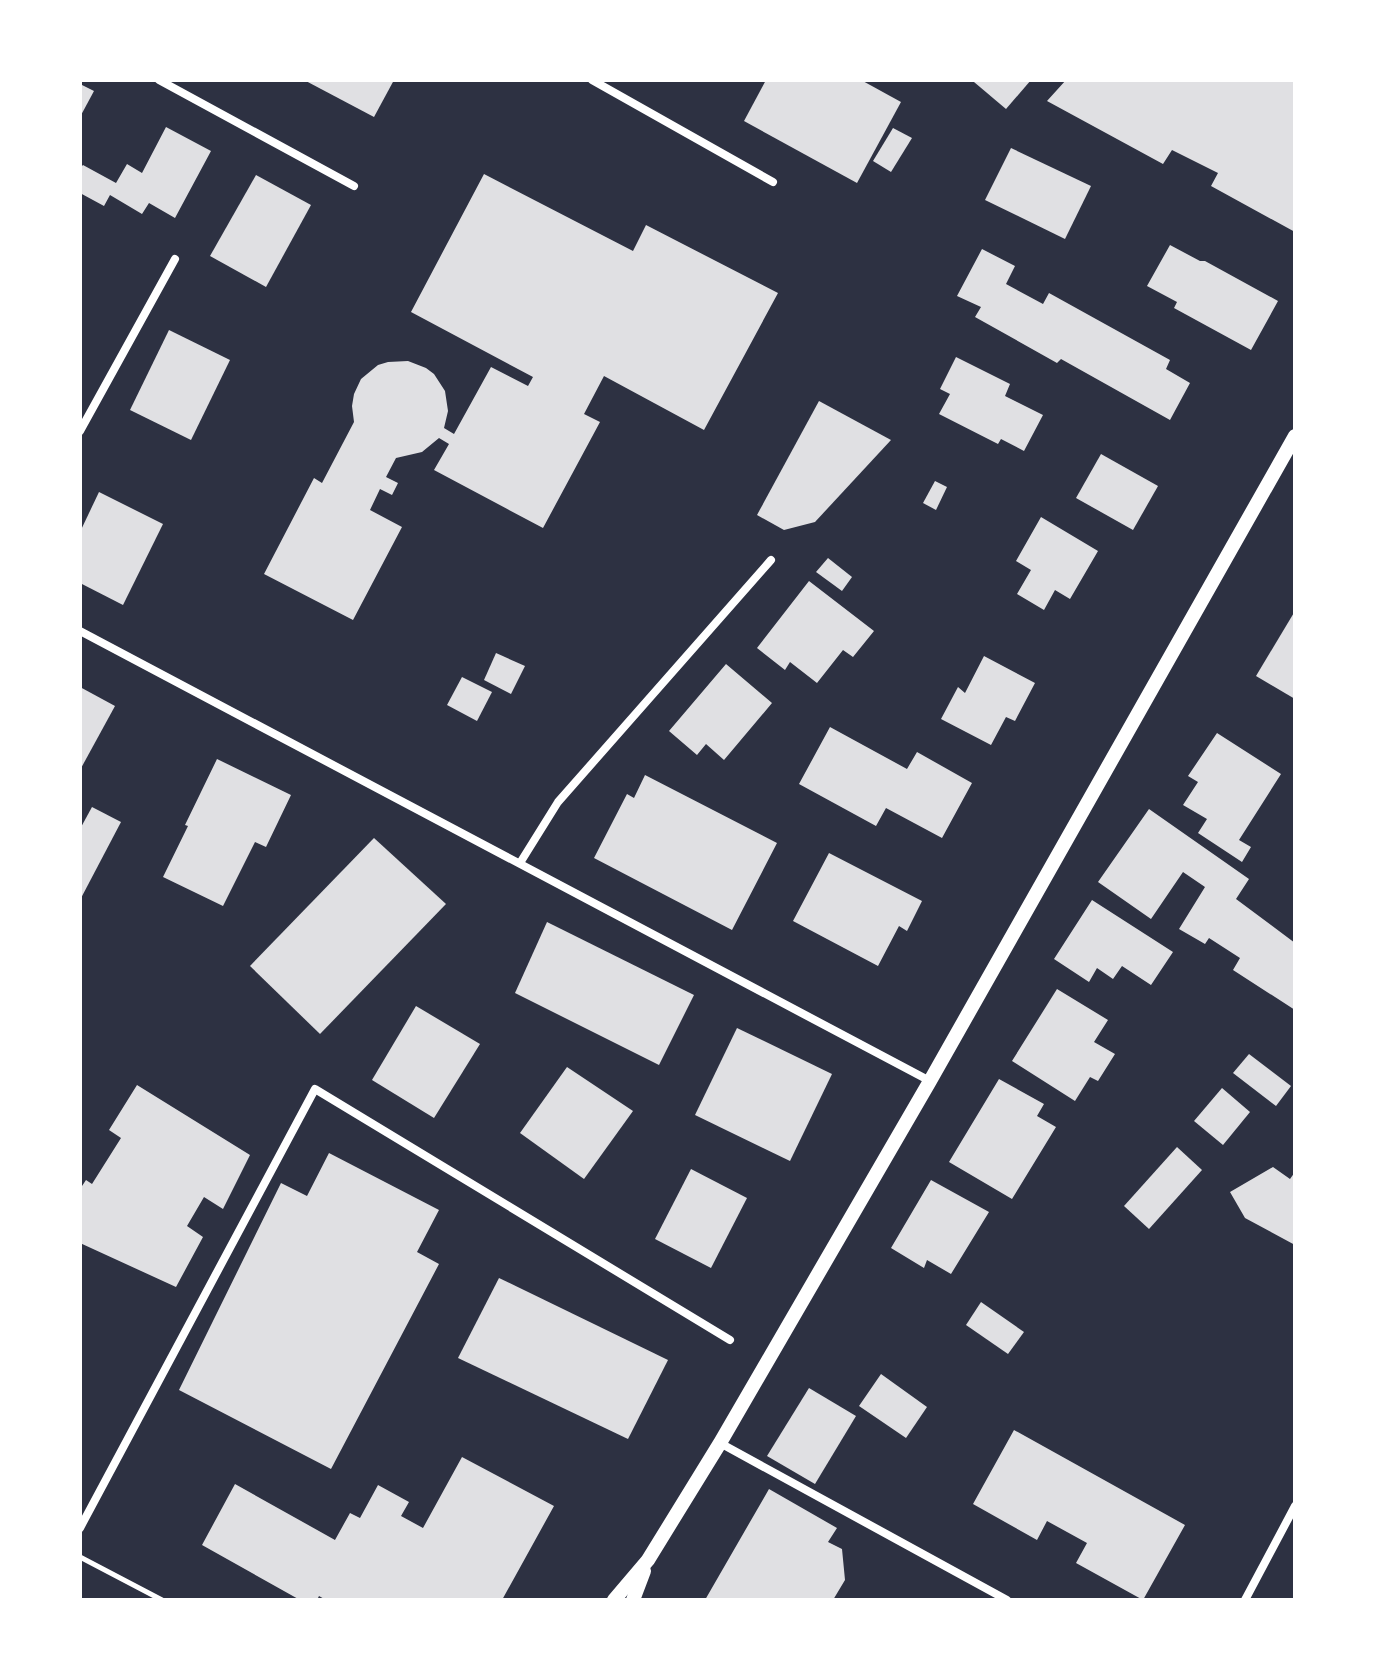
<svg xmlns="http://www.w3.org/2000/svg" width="1375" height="1680" font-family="'Varela Round',sans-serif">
<rect width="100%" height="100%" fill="#2d3142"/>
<!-- building -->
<g fill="#e0e0e3">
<polygon points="304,80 394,80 374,117"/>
<polygon points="766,80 861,80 901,102 857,183 744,121"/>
<polygon points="976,80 1031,80 1006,109 974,82"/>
<polygon points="1066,80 1295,80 1295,232 1211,186 1218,173 1172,150 1163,164 1047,101"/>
<polygon points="80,84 94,91 80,117"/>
<polygon points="166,127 211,151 175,218 149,203 142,214 110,195 104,206 80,193 80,168 83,165 116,183 127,164 142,173"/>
<polygon points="893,128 912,138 891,172 873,161"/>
<polygon points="1011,148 1091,186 1065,239 985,200"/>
<polygon points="484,174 633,251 646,225 778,293 704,430 604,376 584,414 600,422 543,528 434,470 449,444 439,438 422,452 396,458 386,477 398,483 392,495 380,489 370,510 402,527 353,620 264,574 314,478 322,483 354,422 352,406 354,394 361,379 378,365 388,362 408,361 426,368 434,374 445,391 448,411 444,428 454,434 491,367 528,386 533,377 411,312"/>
<polygon points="256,175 311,205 266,287 210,256"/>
<polygon points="1170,245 1200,261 1205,261 1278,301 1251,350 1174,308 1177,302 1147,286"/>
<polygon points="982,249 1015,266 1006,284 1043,304 1049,293 1170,360 1166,369 1190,383 1170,420 1061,359 1057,363 975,317 981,307 957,296"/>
<polygon points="169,330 230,360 191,440 130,410"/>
<polygon points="956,357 1010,384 1005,396 1043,415 1024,451 1001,439 998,444 939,414 950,394 940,389"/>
<polygon points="819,401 891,440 815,522 784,530 757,515"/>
<polygon points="1101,454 1158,486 1133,530 1076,498"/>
<polygon points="935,481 947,487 936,510 923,503"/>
<polygon points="99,492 163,524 123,605 80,583 80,532"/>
<polygon points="1041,517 1098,551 1070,599 1055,590 1044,610 1017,594 1031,570 1016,561"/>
<polygon points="828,558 852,577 842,591 816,572"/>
<polygon points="809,581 874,631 853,657 843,650 817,683 790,662 785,670 757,648"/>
<polygon points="1295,611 1295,699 1256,676"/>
<polygon points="496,653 525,666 511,694 484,680"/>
<polygon points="984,656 1035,683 1015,721 1006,717 991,745 941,719 958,687 965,693"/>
<polygon points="726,664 772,703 724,760 706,744 697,755 669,731"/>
<polygon points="462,677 492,692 477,721 447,705"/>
<polygon points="80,687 115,706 80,770"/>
<polygon points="830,727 907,769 917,752 972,783 942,838 886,808 876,826 799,784"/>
<polygon points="1217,733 1281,774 1239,840 1251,847 1242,862 1198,833 1207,819 1183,805 1198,782 1188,776"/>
<polygon points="217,759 291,795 266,847 255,842 223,906 163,877 188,826 185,825"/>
<polygon points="645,775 777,843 732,930 594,858 627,794 634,798"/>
<polygon points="92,807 121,822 80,900 80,829"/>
<polygon points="1149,809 1249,879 1236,899 1295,943 1295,1010 1233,970 1240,958 1209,938 1205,944 1179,929 1205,887 1183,872 1151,919 1098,882"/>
<polygon points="374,838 446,904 320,1034 250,966"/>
<polygon points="829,853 922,901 907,931 899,926 878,966 793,921"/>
<polygon points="1092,900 1173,952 1151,985 1122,966 1113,979 1097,968 1089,982 1054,959"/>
<polygon points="547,922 694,995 659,1065 515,993"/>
<polygon points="1057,989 1108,1020 1094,1042 1115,1054 1098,1081 1090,1077 1075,1101 1012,1061"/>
<polygon points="416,1006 480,1044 434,1118 372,1080"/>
<polygon points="737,1028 832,1074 790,1161 695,1115"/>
<polygon points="1249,1054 1291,1086 1276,1106 1233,1073"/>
<polygon points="567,1067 633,1111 584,1179 520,1133"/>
<polygon points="999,1079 1044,1104 1037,1116 1056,1127 1012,1199 949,1162"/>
<polygon points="137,1085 250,1155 223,1209 204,1197 187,1226 203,1237 176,1287 80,1243 80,1189 86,1180 92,1184 121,1138 109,1130"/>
<polygon points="1222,1088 1250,1112 1223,1145 1194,1121"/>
<polygon points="1177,1147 1202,1170 1149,1229 1124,1206"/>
<polygon points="329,1153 439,1210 417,1252 439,1264 331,1469 179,1390 281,1183 307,1196"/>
<polygon points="1273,1167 1290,1179 1295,1172 1295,1245 1245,1218 1230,1192"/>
<polygon points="691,1169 747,1198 711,1268 655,1239"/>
<polygon points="931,1180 989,1212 951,1274 927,1260 924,1268 891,1248"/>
<polygon points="499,1278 668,1360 628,1439 458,1358"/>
<polygon points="981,1302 1024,1332 1008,1354 966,1325"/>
<polygon points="881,1374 927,1407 906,1438 859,1406"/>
<polygon points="809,1388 856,1416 815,1484 767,1456"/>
<polygon points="1014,1430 1185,1525 1143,1600 1076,1563 1087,1543 1047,1521 1037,1540 973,1504"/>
<polygon points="462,1457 554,1506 502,1600 326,1600 319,1596 317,1600 300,1600 202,1545 235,1484 335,1540 350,1513 360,1518 378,1485 409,1502 401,1516 423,1528"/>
<polygon points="769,1489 837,1528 828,1542 842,1549 845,1580 833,1600 705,1600"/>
</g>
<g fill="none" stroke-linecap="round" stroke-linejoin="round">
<!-- path -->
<polyline stroke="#fff" stroke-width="5" points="80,1557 162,1600"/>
<!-- minor -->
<g stroke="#fff" stroke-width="8">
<polyline points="159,80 354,186"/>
<polyline points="592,80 773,182"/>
<polyline points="80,431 175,259"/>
<polyline points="80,631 930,1081"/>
<polyline points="520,863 558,802 771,560"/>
<polyline points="720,1443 1007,1600"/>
<polyline points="80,1528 315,1089 730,1340"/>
<polyline points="1245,1600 1295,1506"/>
</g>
<!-- tertiary -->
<g stroke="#fff" stroke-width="14">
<polyline points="614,1600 648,1560 720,1443 930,1081 1295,436"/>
<polyline points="633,1600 644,1571"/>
</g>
</g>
<!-- border -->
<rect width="1375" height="1680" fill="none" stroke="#ffffff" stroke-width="164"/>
</svg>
